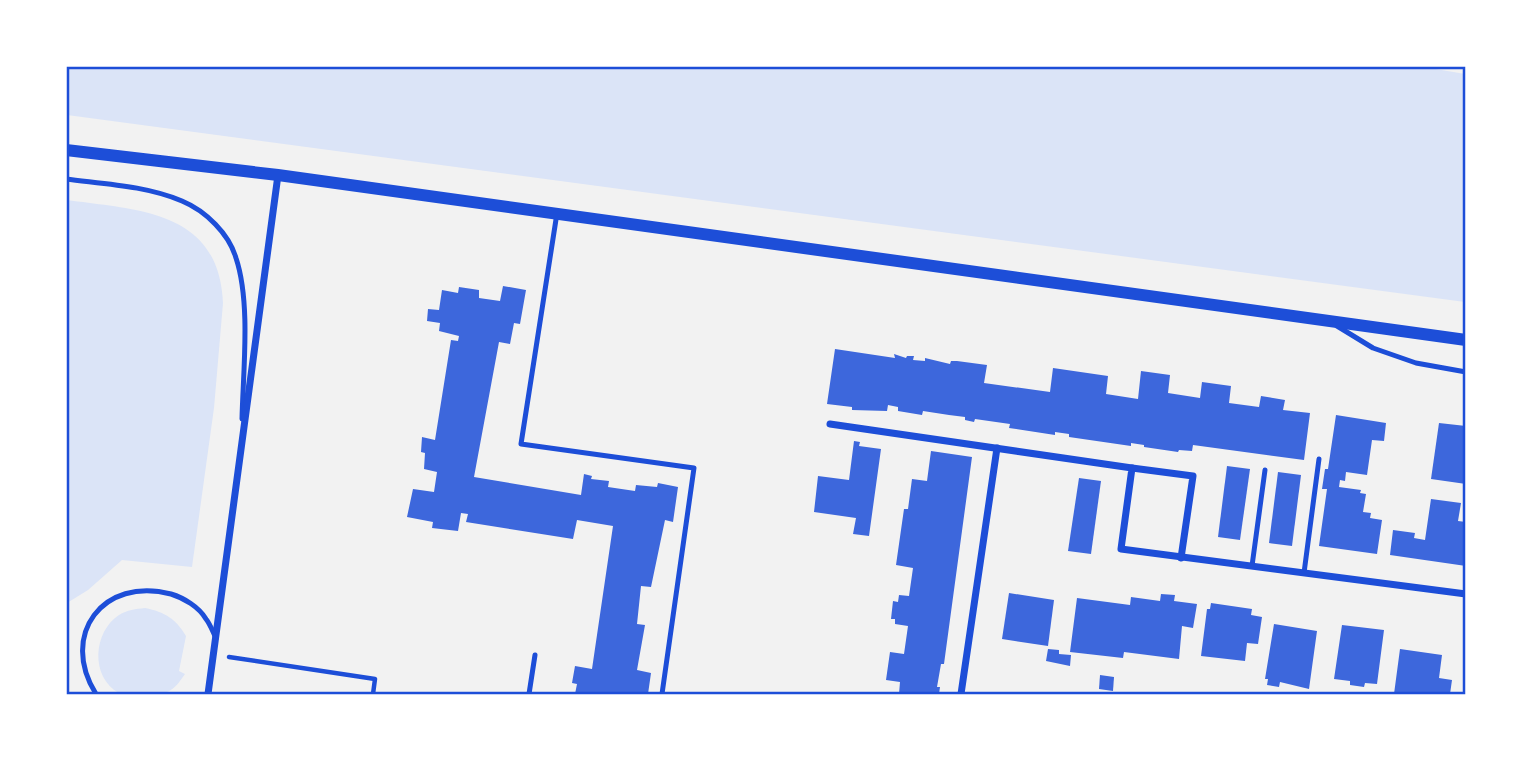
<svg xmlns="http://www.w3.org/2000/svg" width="1532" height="761" font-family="'Noto Serif',serif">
<rect width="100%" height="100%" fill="#f2f2f2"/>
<!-- green -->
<g fill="#dbe4f7">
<polygon points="67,66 1418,66 1465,74 1465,302 67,115"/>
<path d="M67,200c71,10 152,10 156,103l-9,105 -22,159 -70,-7 -34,30 -21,13z"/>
<path d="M145,608c20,4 31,11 41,28l-7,35 6,3c-13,19 -17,20 -40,20 -8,0 -19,3 -26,-1 -29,-16 -26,-61 0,-78 8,-5 17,-6 26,-7z"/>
</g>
<!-- building -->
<g fill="#3d67dc">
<polygon points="503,286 526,290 520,324 514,323 510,344 499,342 474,477 581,495 584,474 592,476 591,479 609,481 608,487 635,491 636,485 657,487 658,483 678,487 673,522 665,520 651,587 641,586 637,624 645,625 637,670 651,673 648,694 575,694 577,684 572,683 575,666 592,669 613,526 577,520 573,539 466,522 468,514 461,513 458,531 432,528 433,522 407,517 413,489 434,492 437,472 424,469 425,453 421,452 422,437 435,440 451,340 458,341 459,336 439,331 440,323 427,321 428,309 439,310 442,290 458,293 459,287 479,290 479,298 500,301"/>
<polygon points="835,349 895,358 894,354 906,358 907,356 914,356 913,360 925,361 925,358 950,364 951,361 957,361 987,365 984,383 1050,392 1053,368 1108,376 1106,394 1138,399 1141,371 1170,375 1168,393 1200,398 1202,382 1231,386 1229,403 1259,407 1261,396 1285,400 1283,410 1310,413 1304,460 1193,445 1192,451 1179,450 1178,452 1144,447 1144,445 1131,443 1131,446 1069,437 1069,434 1055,432 1055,435 1009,428 1010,424 975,419 974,422 965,420 965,417 949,415 923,411 922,415 898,411 898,407 888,405 887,411 852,410 852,407 827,404"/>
<polygon points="1336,415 1386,423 1384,441 1372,440 1367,475 1346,472 1345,481 1340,480 1339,487 1361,490 1360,493 1366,494 1363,512 1371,513 1370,518 1382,520 1377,554 1319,546 1327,489 1322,489 1325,469 1328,469"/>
<polygon points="1439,423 1466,426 1466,484 1431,479"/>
<polygon points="854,441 860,442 859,446 881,449 869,536 853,534 856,518 814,512 818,476 849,480"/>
<polygon points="931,451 972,457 944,664 941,664 937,687 940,687 939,694 899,694 900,682 886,680 890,652 904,654 908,626 895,624 895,619 891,619 893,601 898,602 899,595 909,596 913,568 896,565 904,509 908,509 912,479 927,481"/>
<polygon points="1227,466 1250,469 1240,540 1218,537"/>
<polygon points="1278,472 1301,475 1292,546 1269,543"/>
<polygon points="1079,478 1101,481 1091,554 1068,551"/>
<polygon points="1431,499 1461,503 1458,521 1466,522 1466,566 1390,555 1393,530 1415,533 1414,538 1425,540"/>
<polygon points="1009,593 1054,600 1048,646 1002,639"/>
<polygon points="1161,594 1175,595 1174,601 1197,604 1193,628 1182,626 1179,659 1124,652 1123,658 1070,652 1077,598 1130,605 1131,597 1160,601"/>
<polygon points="1211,603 1252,609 1251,615 1262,617 1258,644 1247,643 1245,661 1201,656 1207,609 1210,609"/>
<polygon points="1274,624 1317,631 1309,689 1280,682 1279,687 1267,685 1268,679 1265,679"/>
<polygon points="1342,625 1384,630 1377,684 1365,683 1364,687 1350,685 1350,681 1334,679"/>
<polygon points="1048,649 1059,650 1059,654 1071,655 1070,666 1046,661"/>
<polygon points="1400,649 1442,655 1439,678 1452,680 1450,694 1394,694"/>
<polygon points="1100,675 1114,677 1113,691 1099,689"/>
</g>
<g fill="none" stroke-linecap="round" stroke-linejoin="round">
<!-- path -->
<polyline stroke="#1d4ed8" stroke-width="4.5" points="229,657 375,679 373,694"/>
<!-- service -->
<g stroke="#1d4ed8" stroke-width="5">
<path d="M66,179c39,5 81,7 116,22 24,10 47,33 54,57 15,45 7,114 6,161"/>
<polyline points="557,213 521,444 694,468 662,694"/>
<polyline points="1337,326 1373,348 1416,363 1466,372"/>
<polyline points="1252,566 1265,470"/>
<polyline points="1304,573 1319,459"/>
<path d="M96,694c-37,-59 7,-118 75,-100 13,4 28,13 35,25 4,5 7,13 10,19"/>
<polyline points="529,694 535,655"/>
</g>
<!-- minor -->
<g stroke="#1d4ed8" stroke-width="7">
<polyline points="830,424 1132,468 1121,549 1466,594"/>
<polyline points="1132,468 1193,476 1181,558"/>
<polyline points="208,694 278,175"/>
<polyline points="961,694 997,448"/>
</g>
<!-- tertiary -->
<polyline stroke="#1d4ed8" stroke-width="12" points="66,150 278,175 1466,340"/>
</g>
<!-- border -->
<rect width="1532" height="761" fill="none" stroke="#ffffff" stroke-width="136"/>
<rect x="68" y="68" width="1396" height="625" fill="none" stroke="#1d4ed8" stroke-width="2.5"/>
</svg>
